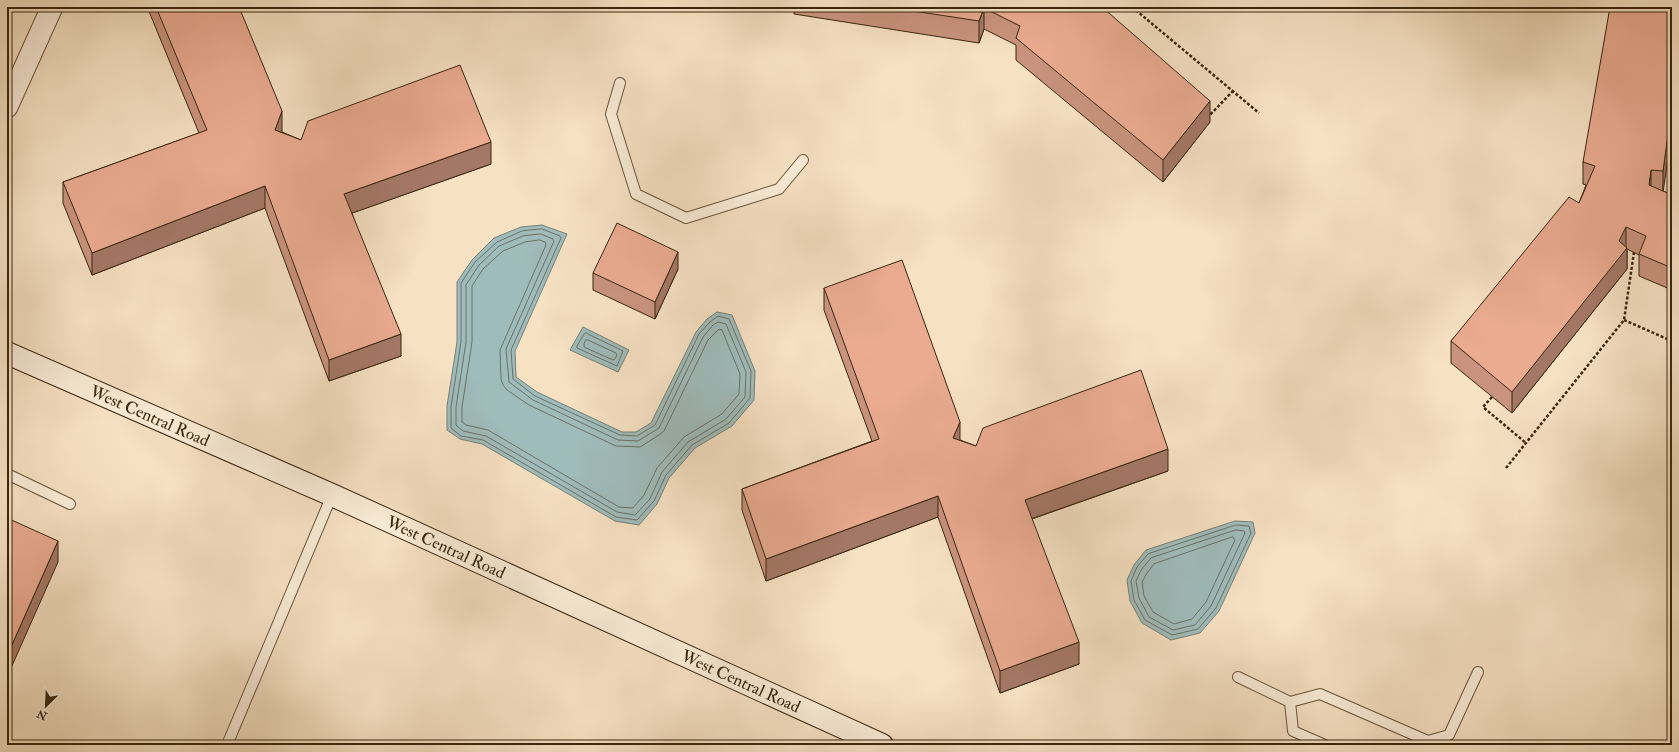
<svg xmlns="http://www.w3.org/2000/svg" width="1679" height="752" font-family="'IM FELL Double Pica',serif">
<rect width="100%" height="100%" fill="#f6e1c3"/>
<filter id="stains"><feTurbulence type="fractalNoise" baseFrequency=".005" numOctaves="4"/><feColorMatrix values="0 0 0 0 .2 0 0 0 0 .09 0 0 0 0 .02 0 0 0 .5 -.17"/></filter>
<radialGradient id="worn" r=".72"><stop offset=".6" stop-color="#630" stop-opacity="0"/><stop offset="1" stop-color="#630" stop-opacity=".3"/></radialGradient>
<!-- water -->
<g fill="#9fbcbc" stroke="#768076">
<polygon points="542,225 567,234 515,351 516,377 537,392 622,432 636,432 651,423 696,332 707,319 717,312 732,315 755,371 754,400 732,426 695,448 669,478 657,504 639,525 615,521 482,444 460,439 447,430 447,406 457,342 457,282 472,260 494,238 521,227"/>
<polygon points="583,327 629,350 618,372 570,350"/>
<polygon points="1235,521 1253,522 1255,533 1219,611 1200,633 1171,640 1142,623 1130,601 1127,580 1134,565 1146,550"/>
</g>
<g fill="none" stroke-linecap="round" stroke-linejoin="round">
<!-- shore -->
<g stroke="#6c7165" stroke-width="1">
<polygon points="542,229 560,236 561,238 511,350 513,379 535,396 620,435 637,436 655,425 699,334 710,322 718,316 729,319 751,371 750,398 729,423 692,445 666,475 654,501 637,520 616,517 483,440 461,436 451,428 451,407 461,342 461,283 475,262 497,242 522,231"/>
<polygon points="541,234 553,239 554,241 506,349 509,382 533,400 618,440 638,441 659,428 703,337 713,325 718,322 726,324 746,372 745,397 726,419 688,442 662,472 650,499 635,515 617,512 486,436 463,431 456,425 456,407 466,342 466,285 479,265 499,246 523,236"/>
<polygon points="540,240 545,242 546,245 500,350 501,379 503,385 507,390 529,405 616,446 640,447 659,435 664,431 708,340 719,329 722,330 740,374 739,394 722,414 684,437 657,468 644,495 633,508 619,507 488,430 466,425 462,422 462,407 472,342 472,286 483,269 503,251 525,242"/>
<polygon points="586,333 623,351 617,366 577,348 577,346 584,334"/>
<polygon points="586,340 588,340 616,353 617,355 615,359 613,360 584,347 584,344"/>
<polygon points="1236,525 1249,526 1251,533 1216,608 1198,629 1172,635 1145,620 1134,600 1131,581 1137,567 1148,554"/>
<polygon points="1236,530 1244,531 1245,533 1211,606 1195,625 1173,630 1149,617 1139,598 1136,581 1141,570 1151,558"/>
<polygon points="1233,537 1235,540 1206,602 1192,619 1174,624 1153,612 1144,596 1142,582 1147,573 1154,564"/>
</g>
<!-- lane casing -->
<g stroke="#68553b" stroke-width="12">
<g id="lane">
<polyline points="620,83 611,114 636,194 686,218 779,189 803,160"/>
<polyline points="7,474 70,504"/>
<polyline points="1238,677 1290,702 1320,694 1428,741 1426,745"/>
<polyline points="1290,702 1293,731 1325,745"/>
<polyline points="1428,741 1449,735 1478,672"/>
<polyline points="227,745 332,495"/>
</g>
</g>
<!-- street casing -->
<g stroke="#68553b" stroke-width="23">
<polyline id="street" points="7,107 52,7"/>
</g>
<!-- secondary casing -->
<g stroke="#38260e" stroke-width="24">
<g id="secondary">
<path id="s1" d="M7,353l325,142 550,250"/>
</g>
</g>
<!-- path -->
<g stroke="#38260e" stroke-width="2.5" stroke-dasharray="3 2" stroke-linecap="butt">
<polyline points="1132,7 1259,113"/>
<polyline points="1207,118 1233,91"/>
<polyline points="1624,320 1672,341"/>
<polyline points="1492,397 1483,407 1526,443"/>
<polyline points="1506,468 1624,320 1634,252"/>
</g>
<!-- lane -->
<use href="#lane" stroke="#f9ecd8" stroke-width="10"/>
<!-- street -->
<use href="#street" stroke="#f9ecd8" stroke-width="21"/>
<!-- secondary -->
<use href="#secondary" stroke="#f9ecd8" stroke-width="22"/>
</g>
<!-- wall -->
<g fill="#c9937d" stroke="#38260e">
<polygon points="148,7 239,7 282,132 301,140 491,164 352,213 401,356 329,381 265,208 92,275 63,203 63,182 199,133 148,9"/>
<polygon points="794,7 1102,7 1210,122 1163,182 1016,60 1016,45 984,29 979,43 794,14"/>
<polygon points="1672,7 1663,191 1670,194 1672,190 1672,290 1639,276 1639,255 1627,249 1627,269 1512,413 1451,363 1451,341 1579,203 1586,185 1583,184 1583,162"/>
<polygon points="678,269 655,319 593,290 593,273"/>
<polygon points="824,288 960,440 976,446 1168,471 1032,519 1079,664 1000,693 938,517 766,581 742,510 742,489 872,441 824,310"/>
</g>
<!-- shaded-wall -->
<g fill="#a47866" stroke="#38260e">
<polygon points="984,8 984,29 979,43 979,21"/>
<polygon points="1210,101 1210,122 1163,182 1163,160"/>
<polygon points="1672,106 1672,128 1663,193 1663,171"/>
<polygon points="282,111 282,133 275,130"/>
<polygon points="491,142 491,164 344,216 344,194"/>
<polygon points="1651,170 1651,192 1649,185"/>
<polygon points="265,186 265,208 92,275 92,253"/>
<polygon points="1626,227 1626,249 1627,248 1627,269 1512,413 1512,392"/>
<polygon points="678,252 678,269 655,319 655,302"/>
<polygon points="401,334 401,356 329,381 329,360"/>
<polygon points="960,422 960,444 953,438"/>
<polygon points="1168,449 1168,471 1025,521 1025,500"/>
<polygon points="938,496 938,517 766,581 766,559"/>
<polygon points="58,541 58,562 7,677 7,656"/>
<polygon points="1079,642 1079,664 1000,693 1000,671"/>
</g>
<!-- building -->
<g fill="#eaab91" stroke="#38260e">
<polygon points="156,7 239,7 282,111 275,130 301,140 308,121 460,65 491,142 344,194 401,334 329,360 265,186 92,253 63,182 207,130"/>
<polygon points="887,7 1102,7 1210,101 1163,160 1016,38 1020,26 984,8 979,21"/>
<polygon points="1610,7 1672,7 1672,106 1663,171 1651,170 1649,185 1670,194 1672,190 1672,268 1639,254 1646,236 1626,227 1619,241 1627,248 1512,392 1451,341 1569,197 1579,203 1595,166 1583,162"/>
<polygon points="617,223 678,252 655,302 593,273"/>
<polygon points="902,260 960,422 953,438 976,446 983,428 1141,370 1168,449 1025,500 1079,642 1000,671 938,496 766,559 742,489 879,439 824,288"/>
<polygon points="7,518 58,541 7,656"/>
</g>
<g text-anchor="middle" stroke-width="3" stroke-linejoin="round" paint-order="stroke">
<!-- street labels -->
<g font-size="17" fill="#38260e" stroke="#f9ecd8">
<text dy="6" stroke="none"><textPath href="#s1" startOffset="156">West Central Road</textPath></text>
<text dy="6" stroke="none"><textPath href="#s1" startOffset="480">West Central Road</textPath></text>
<text dy="6" stroke="none"><textPath href="#s1" startOffset="804">West Central Road</textPath></text>
</g>
</g>
<!-- margin -->
<rect width="1679" height="752" fill="none" stroke="#f6e1c3" stroke-width="24"/>
<rect x="8" y="8" width="1663" height="736" fill="none" stroke="#38260e" stroke-width="2"/>
<rect x="12" y="12" width="1655" height="728" fill="none" stroke="#38260e"/>
<!-- north arrow -->
<g transform="translate(46 706) rotate(204)" stroke="#f9ecd8" stroke-width="3" paint-order="stroke">
<path d="M0-3L7 15L0 10L-7 15Z" fill="#38260e"/>
<text y="-6" font-size="11" font-weight="bold" text-anchor="middle" fill="#38260e">N</text>
</g>
<rect width="100%" height="100%" filter="url(#stains)"/>
<rect width="100%" height="100%" fill="url(#worn)"/>
</svg>
